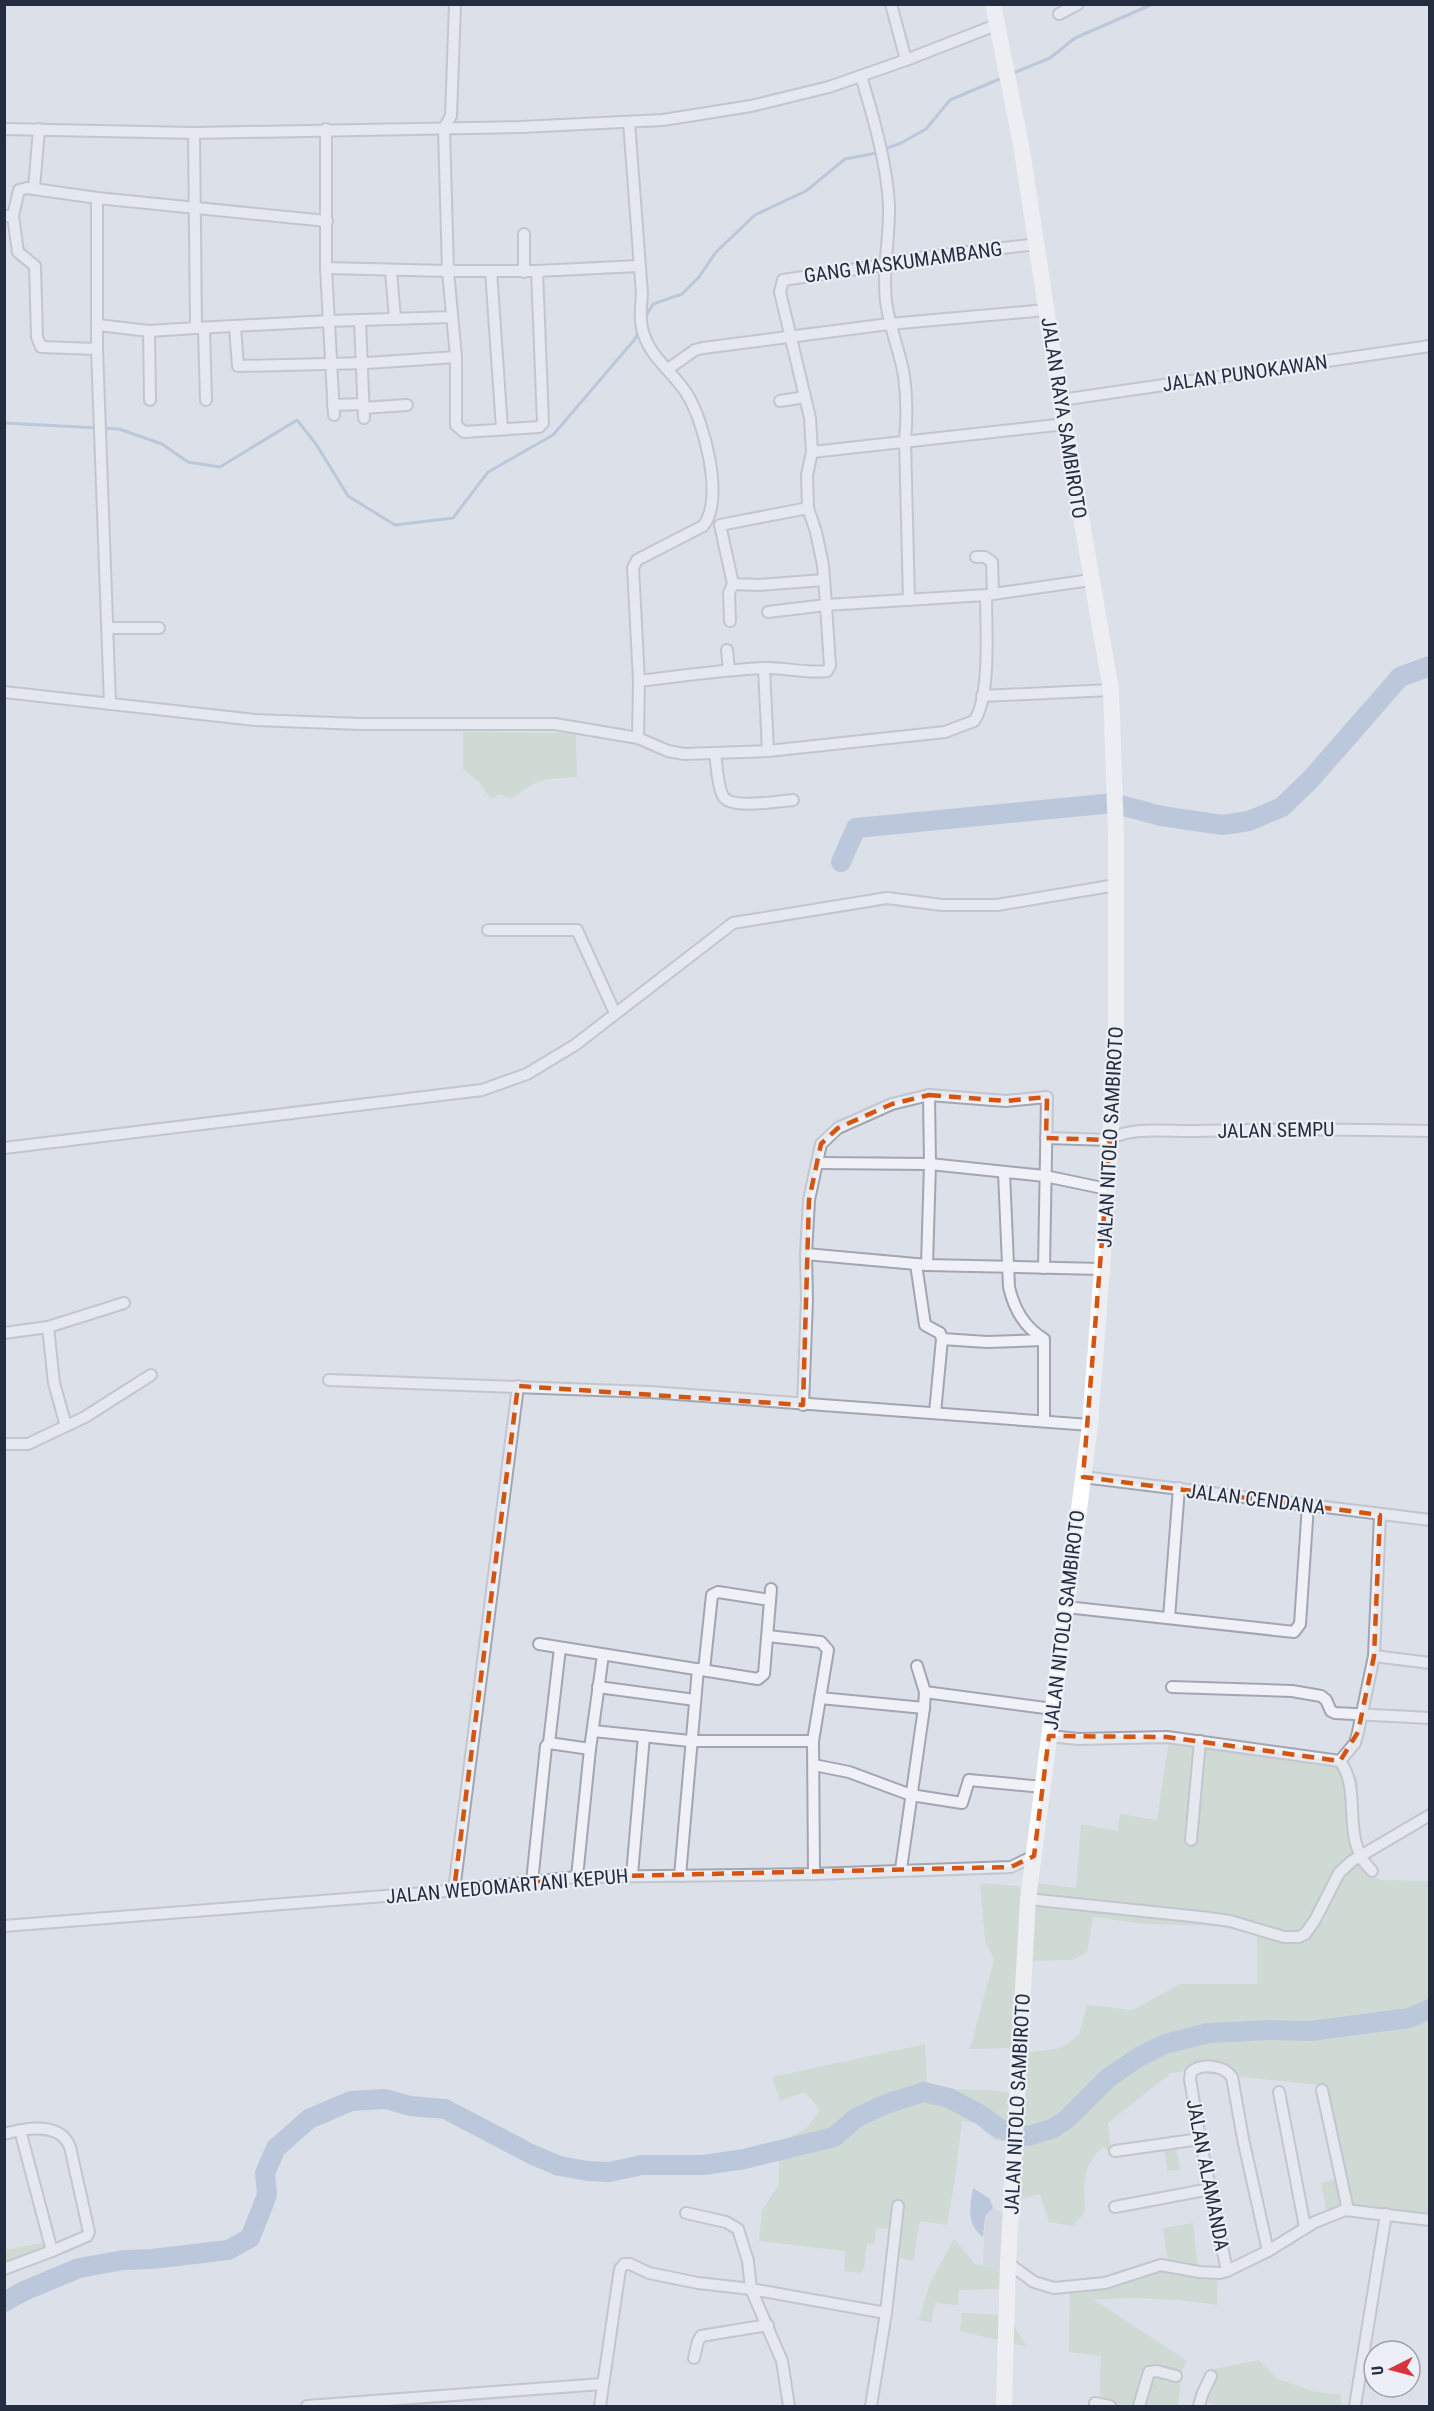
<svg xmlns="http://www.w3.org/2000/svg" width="1434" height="2411" font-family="'Roboto Condensed',sans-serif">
<rect width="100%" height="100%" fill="#dce0e8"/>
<!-- built -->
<polygon fill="#cacfda" points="993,2208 1013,2220 1009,2271 983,2265 985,2216"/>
<!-- green -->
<g fill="#c0d3bc">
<polygon points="463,732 576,733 577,777 548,779 535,783 510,799 500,794 491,799 480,783 463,769"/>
<path d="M1169,1740l171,21 18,18 -1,74 14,23 10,4 48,1v339l-102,-6 -6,-31 20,-5 -23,-93 -132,-14 -15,2 -63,50 3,30 -8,-6c-22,21 -19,36 -18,65l-13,14 -23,-4 -9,-28 -26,7 4,-58 -24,-3 -18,-17 -14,-2 -7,58 -8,46 -27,-4 -7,40 -21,-5 3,-27 -18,-1 -3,16 -7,-1 -3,25 -3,5 -17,-2 1,-20 -86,-10 3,-31 17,-26v-42l27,-13 14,-19 -15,-18 -25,9 -8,-24 153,-33 2,45 62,1 32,5 3,-42 38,-5 17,-13 8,-30 46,5 47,-26h77v-57l-112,-3 -52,-7 -6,36 -15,7 -41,1 2,-78 43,5 5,-64 37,7 2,-17 37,6z"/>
<polygon points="980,1883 1019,1886 1025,1900 1019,2048 970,2049 994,1960 985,1941"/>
<polygon points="1176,2142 1180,2170 1167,2171 1164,2144"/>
<path d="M1193,2223l5,46 20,1 -1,35c-39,-6 -83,-9 -123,-5l93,61 -5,10 -4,35h-79l2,-50 -32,-4 1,-66 98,-23 -5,-35z"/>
<polygon points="954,2239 975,2264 1009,2271 1009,2289 959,2290 958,2305 935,2303 931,2323 919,2320 930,2283"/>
<polygon points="47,2242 49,2251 4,2266 4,2250"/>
<polygon points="962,2313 1008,2315 1027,2347 960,2331"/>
<polygon points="1259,2360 1278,2379 1315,2392 1340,2394 1342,2406 1220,2406 1205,2402 1214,2369"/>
</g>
<!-- water -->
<path fill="#93aacd" d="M973,2188l17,11 3,9 -8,8 -2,21c-17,-13 -13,-30 -10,-49z"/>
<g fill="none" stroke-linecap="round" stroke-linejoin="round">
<!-- stream -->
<g stroke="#93aacd" stroke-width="3">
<polyline points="1011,74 1050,58 1075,38 1153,4"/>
<polyline points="645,318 653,304 682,294 699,277 716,252 755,215 806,191 845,159 872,154 901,143 926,129 950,100 1002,78"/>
<polyline points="4,423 119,429 162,444 188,462 220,467 297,420 316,444 348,496 395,525 453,518 488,472 553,435 635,339 640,330"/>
</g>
<!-- river -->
<g stroke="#93aacd" stroke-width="20">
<polyline points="841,862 856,828 1113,803 1161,816 1223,825 1249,821 1282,807 1311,779 1400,677 1430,666"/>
<polyline points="4,2302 24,2291 79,2268 124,2260 152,2259 228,2250 250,2238 267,2195 265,2173 276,2148 309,2119 351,2101 386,2099 410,2106 445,2109 531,2154 559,2166 588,2171 609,2172 642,2165 704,2165 744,2159 834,2137 856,2118 886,2104 924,2092 949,2098 981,2115 1000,2129 1028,2136 1052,2129 1067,2119 1108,2078 1139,2057 1165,2044 1208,2033 1270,2030 1311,2031 1409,2018 1430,2009"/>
</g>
<!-- street casing -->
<g stroke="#a1a6b2" stroke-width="14">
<g id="street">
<polyline points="455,4 451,116 444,128 448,271 537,271 639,266"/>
<polyline points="891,4 906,60"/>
<polyline points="1059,14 1078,4"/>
<path d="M861,76c12,40 26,88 28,129 1,33 -7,64 -3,96 3,26 14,50 18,75 3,22 3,43 1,64l4,160"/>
<path d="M629,122l13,172c-1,13 -3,28 2,41 8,24 30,38 43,59 17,27 38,106 16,132l-66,34 -4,8 6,113c41,-5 82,-11 124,-13 22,-1 42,6 64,3l3,-5 -4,-61 160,-10 105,-15"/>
<polyline points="4,129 194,133 521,127 663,120 751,106 829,87 906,60 996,25"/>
<polyline points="326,129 326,268 334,415"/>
<polyline points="194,133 196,328 329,321 452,317"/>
<polyline points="34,188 39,129"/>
<polyline points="97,198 97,349 110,704"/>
<polyline points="4,216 13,216 19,190 27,188 97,198 327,221"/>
<polyline points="13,216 18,252 35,266 37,337 41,347 97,349"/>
<polyline points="524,234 524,272"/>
<polyline points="326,268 448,271 456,357 456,425 464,432 539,427 543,423 537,271"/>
<polyline points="391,271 395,319"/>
<polyline points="491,271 502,429"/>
<polyline points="360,321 364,418"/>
<polyline points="98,325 149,331 196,328"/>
<polyline points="235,327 238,366 367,363 456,357"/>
<polyline points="204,328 206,400"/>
<polyline points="149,331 150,400"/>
<polyline points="668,369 695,350 703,348 889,324 1046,310"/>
<polyline points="1061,400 1430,346"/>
<polyline points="780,401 805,397"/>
<polyline points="333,405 363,404"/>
<polyline points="363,408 407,405"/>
<polyline points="812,452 1065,424"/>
<polyline points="808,508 720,525 733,584 759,585 824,580"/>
<polyline points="976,557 985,557 992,562 993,594"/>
<polyline points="768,612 826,605 823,565 816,532 808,508 807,475 812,452 810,418 780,292 783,280 884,265 909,259 1037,244"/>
<polyline points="730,621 729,593 733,584"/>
<polyline points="107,628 159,628"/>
<polyline points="727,650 729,670"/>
<polyline points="764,668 768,751"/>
<path d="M639,681l-1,57 30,13 16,3 84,-3 177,-19 29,-11c17,-23 12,-96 12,-126"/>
<polyline points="4,692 255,720 360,724 555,724 638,738"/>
<polyline points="982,696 1111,690"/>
<path d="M715,753c2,13 2,32 8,43 7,14 56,5 70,4"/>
<polyline points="488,930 577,930 615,1013"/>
<polyline points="1046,1138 1110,1140"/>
<path d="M1110,1139c24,-13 59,-7 86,-8 78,-2 156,-2 234,0"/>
<polyline points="4,1148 482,1090 527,1074 575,1045 733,923 887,898 942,905 997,905 1116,885"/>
<polyline points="817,1163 930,1164 1045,1176 1107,1189"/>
<path d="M1004,1173l5,114c5,22 16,41 35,52v81"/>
<polyline points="806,1254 809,1200 821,1144 838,1128 892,1104 929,1095 1006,1101 1047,1097 1044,1268"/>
<polyline points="916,1264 925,1325 940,1333 942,1339 935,1413"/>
<polyline points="927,1265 930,1164 929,1095"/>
<polyline points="48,1327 54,1383 66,1426"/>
<polyline points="4,1333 48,1327 124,1303"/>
<polyline points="942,1339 987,1342 1043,1340"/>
<polyline points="329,1380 650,1392 1090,1425"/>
<polyline points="803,1405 807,1300 806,1254 927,1265 1102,1269"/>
<polyline points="4,1444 28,1444 85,1417 151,1375"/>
<polyline points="1083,1477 1430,1520"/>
<polyline points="1066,1607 1294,1632 1300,1624 1308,1505"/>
<polyline points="1169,1618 1179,1488"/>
<polyline points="768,1636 821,1642 828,1650 813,1741 814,1874"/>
<polyline points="539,1644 758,1679 764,1674 771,1589"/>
<polyline points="560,1648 549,1743 590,1749"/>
<polyline points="1374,1656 1430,1663"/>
<polyline points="704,1670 712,1595 718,1592 770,1600"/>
<polyline points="598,1687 695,1700"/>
<polyline points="1172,1687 1292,1691 1321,1696 1326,1700 1331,1711 1335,1713 1430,1718"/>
<polyline points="925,1692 1053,1709"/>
<polyline points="820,1698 924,1708"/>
<polyline points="593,1731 690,1741 813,1741"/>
<polyline points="1049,1736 1078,1739 1167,1737 1340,1761 1355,1743 1358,1732 1374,1656 1380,1515"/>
<path d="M1340,1761c20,27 5,66 21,95 2,6 7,10 11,15"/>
<polyline points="814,1765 849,1772 911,1795 962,1803 969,1780 1043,1787"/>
<polyline points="1191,1840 1200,1741"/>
<polyline points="901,1869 924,1708 925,1692 917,1666"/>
<polyline points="632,1875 644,1736"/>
<polyline points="680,1876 698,1669"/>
<polyline points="577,1877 590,1749 603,1655"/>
<polyline points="532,1882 546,1746 549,1743"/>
<polyline points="454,1890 518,1386"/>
<polyline points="1028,1899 1201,1917 1230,1921 1284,1937 1299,1937 1305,1934 1315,1920 1339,1873 1352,1861 1430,1815"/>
<polyline points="4,1926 436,1892 577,1877 814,1874 1011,1867 1034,1856"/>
<polyline points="1322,2090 1348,2210"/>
<polyline points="1279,2092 1305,2227"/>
<path d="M4,2134c21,-6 56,-13 66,13l19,85 -2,4 -35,15"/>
<polyline points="1115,2151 1200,2139"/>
<polyline points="1115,2207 1210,2189"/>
<polyline points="686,2213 726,2222 738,2229 748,2261 751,2289 782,2361 789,2406"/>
<polyline points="1008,2263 1034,2282 1054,2288 1105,2283 1161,2265 1199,2272 1220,2273 1227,2271 1268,2251 1315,2222 1345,2210 1430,2220"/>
<polyline points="4,2269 52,2251 20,2130"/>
<path d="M1227,2271l-27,-132 -10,-60 1,-7c11,-9 32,-7 41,5l11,62 25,112"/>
<polyline points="694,2358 698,2341 701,2336 768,2325"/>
<polyline points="307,2406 602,2384"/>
<polyline points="600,2406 620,2269 624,2264 630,2264 649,2273 698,2283 751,2289 886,2313"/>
<polyline points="871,2406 886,2313 898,2206"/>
<polyline points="1095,2406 1095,2403 1110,2406"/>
<polyline points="1139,2406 1149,2372 1157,2371 1176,2376"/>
<polyline points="1199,2406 1202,2395 1211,2376"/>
<polyline points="1355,2406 1386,2214"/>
</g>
</g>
<!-- street -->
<use href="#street" stroke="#eff1f6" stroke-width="10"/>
<!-- secondary -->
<polyline stroke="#fff" stroke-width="16" points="993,4 1022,150 1054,361 1111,690 1116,834 1116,1046 1102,1269 1090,1425 1028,1899 1008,2263 1004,2406"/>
</g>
<!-- marked area -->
<path d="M0 0H1434V2411H0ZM929,1095l77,6 41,-4 -1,41 64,2 -27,337 297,38 -6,141 -16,76 -18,29 -173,-24 -118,-1 -15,120 -23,11 -434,10 -123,13 64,-504 285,19 6,-205 12,-56 17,-16 54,-24z" fill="#dce0e8" fill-opacity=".55" fill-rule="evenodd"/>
<path fill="none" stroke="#d45411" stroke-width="4.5" stroke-dasharray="12 8" stroke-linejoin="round" d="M929,1095l77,6 41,-4 -1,41 64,2 -27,337 297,38 -6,141 -16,76 -18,29 -173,-24 -118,-1 -15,120 -23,11 -434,10 -123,13 64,-504 285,19 6,-205 12,-56 17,-16 54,-24z"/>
<g text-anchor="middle" stroke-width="4.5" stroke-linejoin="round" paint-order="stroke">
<!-- street labels -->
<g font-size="20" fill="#242c40" stroke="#eceff6">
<text transform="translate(903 262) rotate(-8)" y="7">GANG MASKUMAMBANG</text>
<text transform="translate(1245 373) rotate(-8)" y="7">JALAN PUNOKAWAN</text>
<text transform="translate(1064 418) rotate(81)" y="7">JALAN RAYA SAMBIROTO</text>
<text transform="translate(1276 1130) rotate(-1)" y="7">JALAN SEMPU</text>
<text transform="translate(1110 1137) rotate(-87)" y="7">JALAN NITOLO SAMBIROTO</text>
<text transform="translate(1256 1499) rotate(7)" y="7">JALAN CENDANA</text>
<text transform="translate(1064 1620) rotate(-83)" y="7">JALAN NITOLO SAMBIROTO</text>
<text transform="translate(507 1886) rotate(-5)" y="7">JALAN WEDOMARTANI KEPUH</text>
<text transform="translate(1017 2104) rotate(-87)" y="7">JALAN NITOLO SAMBIROTO</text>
<text transform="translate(1208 2175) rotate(79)" y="7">JALAN ALAMANDA</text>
</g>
</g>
<!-- border -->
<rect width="1434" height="2411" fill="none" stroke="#242c40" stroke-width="12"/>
<!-- north arrow -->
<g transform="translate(1392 2369) rotate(264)"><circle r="28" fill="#eceff6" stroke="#9ca1ad" stroke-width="1.5"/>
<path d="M0-4.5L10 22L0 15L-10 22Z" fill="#dc323d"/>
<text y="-9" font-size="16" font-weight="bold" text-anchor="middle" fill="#242c40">U</text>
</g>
</svg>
